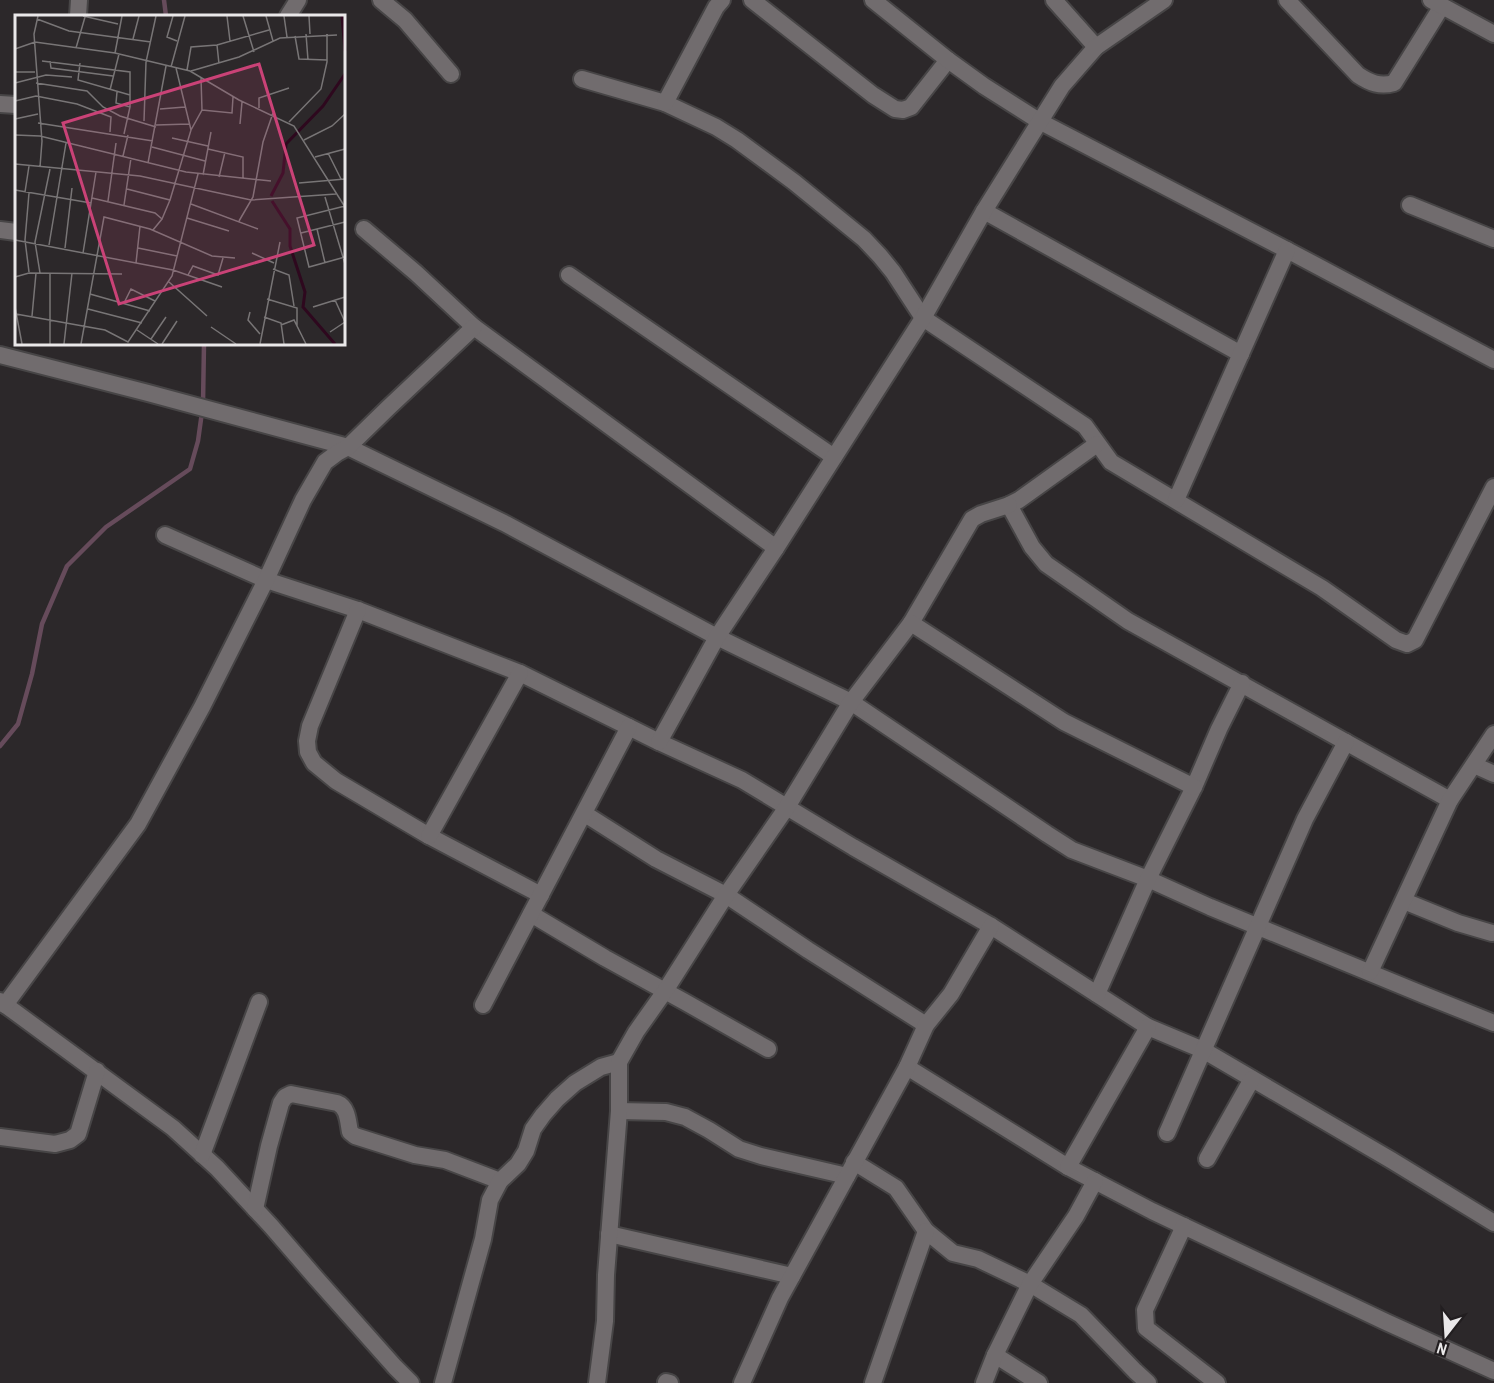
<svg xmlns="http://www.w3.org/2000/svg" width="1494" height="1383" font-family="'Archivo Narrow',sans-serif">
<rect width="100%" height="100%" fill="#2c282a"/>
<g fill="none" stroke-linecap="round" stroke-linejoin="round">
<!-- stream -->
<g stroke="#664b5b" stroke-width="4.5">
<polyline points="164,0 166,16"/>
<polyline points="203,404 204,344"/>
<polyline points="0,746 18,724 32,674 42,624 67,566 106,527 190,469 198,441 202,412"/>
</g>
<!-- street casing -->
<g stroke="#474546" stroke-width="20">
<g id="street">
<polyline points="381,0 405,20 451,74"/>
<polyline points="752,0 873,95 895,109 903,110 911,107 948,60"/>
<polyline points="873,0 948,60 984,86 1039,121 1287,250 1494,360"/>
<polyline points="1054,0 1096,47"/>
<path d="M1287,0l71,75c12,8 22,12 36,8l48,-77"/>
<polyline points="1431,0 1494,34"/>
<polyline points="78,16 79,0"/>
<polyline points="288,16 298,0"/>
<polyline points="582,79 665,103 716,127 737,140 794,182 864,239 880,256 893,272 923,318 1085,426 1111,462 1322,588 1396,640 1407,644 1415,640 1494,487"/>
<polyline points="665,103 716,7 722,0"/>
<polyline points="0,104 16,105"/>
<polyline points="1410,205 1494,239"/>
<polyline points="984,211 1241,354"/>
<polyline points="364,229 416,273 474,327 776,548"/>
<polyline points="0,230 16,232"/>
<polyline points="569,275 834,457"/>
<polyline points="0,355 148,393 348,447 504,523 717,637 851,702 1047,834 1072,850 1148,879 1210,907 1424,995 1494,1023"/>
<polyline points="1097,444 1019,500 1009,505 1032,547 1046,564 1128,621 1450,800"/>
<polyline points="1176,500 1287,250"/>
<polyline points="165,535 266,580 358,610 520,673 659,742 742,780 853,847 991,926 1148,1027 1203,1050 1391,1160 1494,1223"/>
<polyline points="358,610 310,726 307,741 308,752 314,763 336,781 429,836 541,895"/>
<polyline points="911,623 972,519 981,514 1009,505"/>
<polyline points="659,742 717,637 776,548 923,318 984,211 1062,86 1096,47 1164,0"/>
<polyline points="1474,765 1494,774"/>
<polyline points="585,814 656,859 726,895 808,950 926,1025"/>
<polyline points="429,836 520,673"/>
<polyline points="1404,901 1458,923 1492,933"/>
<polyline points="531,914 605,958 685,1002 768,1049"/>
<polyline points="1370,972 1450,800 1494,734"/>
<polyline points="1097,994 1148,879 1194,787 1219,729 1242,683"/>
<polyline points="0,1001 173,1128 217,1168 271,1226 315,1277 395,1367 411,1383"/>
<polyline points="5,1005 138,824 202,707 266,580 303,500 325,462 337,453 348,447 388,408 474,327"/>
<polyline points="483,1005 629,727"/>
<polyline points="907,1067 1068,1167 1152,1211 1386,1322 1494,1371"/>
<polyline points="619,1111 666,1112 685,1117 709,1130 739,1149 761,1156 847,1176"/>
<polyline points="1167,1133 1305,819 1346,742"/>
<polyline points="0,1137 55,1144 70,1140 78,1134 97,1071"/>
<polyline points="202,1155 259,1002"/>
<polyline points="1207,1159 1252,1079"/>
<polyline points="854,1162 896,1188 926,1231 953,1253 978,1259 1030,1284 1081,1315 1135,1371 1148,1383"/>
<polyline points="1068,1167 1148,1027"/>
<path d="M255,1209l14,-63 12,-43 4,-6 6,-3 46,9c11,4 11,19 13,29l5,4 60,19 30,5 55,21"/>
<polyline points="1184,1226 1145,1310 1146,1328 1217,1383"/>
<polyline points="609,1234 792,1276"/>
<polyline points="995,1355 1039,1383"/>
<polyline points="666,1382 670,1383"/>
<polyline points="443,1383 483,1239 490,1200 500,1181 518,1164 526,1151 533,1129 543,1115 557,1099 575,1083 601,1067 619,1062"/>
<polyline points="597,1383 605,1321 606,1275 619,1111 619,1062 636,1032 665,991 726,895 787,807 851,702 911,623 1064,722 1194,787"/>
<polyline points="742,1383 780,1298 907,1067 926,1025 951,994 991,926"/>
<polyline points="873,1383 926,1231"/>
<polyline points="984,1383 995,1355 1030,1284 1076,1216 1095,1181"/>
</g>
</g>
<!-- street -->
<use href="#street" stroke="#716c6e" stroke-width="16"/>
</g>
<!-- overview -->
<g transform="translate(15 15)">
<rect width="330" height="330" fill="#2c282a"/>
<path fill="none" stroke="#2e081e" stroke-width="3" d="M327,1l3,35M256,181l12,-23 3,-29 37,-38 22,-32M257,186l18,28v17l15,46 -2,15 32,37"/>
<path fill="none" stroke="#787576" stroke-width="1.5" d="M23,1l-4,18 8,107 -2,26M68,1l35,8M158,1l-6,21 10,4M212,1l3,25M228,1l11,36M251,1l7,25M269,1l3,21M294,1l1,18M22,4l32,12 82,11M291,19l2,26M280,21l4,23 28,1M118,24l6,-23M202,30l2,19M61,33l9,-31M0,34l20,-7 80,11 75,18 49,29 55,26 51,81M100,38l7,-37M27,46l88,11v35l-6,27M35,46l1,7 62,8M65,48l-2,17 52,15M156,52l14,-51M161,53l15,62M172,55l4,-23 26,-2 52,-15M176,56l48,-14 41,-19 57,-3M0,57h20M0,68l31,-8 26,2M21,68l51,8 16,16 17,9 36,11M95,75l9,-36M102,77l-1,11 14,4M0,86l21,-5 41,8 34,13 -1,15M244,93v-10l30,-10M145,94l25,-2M187,95l30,3 1,-16M0,104l23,-5M129,106l2,-59 10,-46M274,107l32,-33 6,-27v-28M23,108l115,18M225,109l2,-22M141,110l33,-1M0,120l25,1 146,36 85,9M157,123l36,8M289,125l28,-14 13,-12M137,132l53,14M193,134l35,8v22M313,138l13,26M108,141l5,-21M300,142l30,-8M133,148l18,-97M0,149l125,12 111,24 85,-6M188,160l8,-43M204,162l6,-25M284,168l46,-4M112,174l43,11 21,-70 11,-20 -1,-32M0,175l76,13M10,177l4,-26M14,178l-4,47 4,32M310,182l20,67M77,183l63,15 7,6 -9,11M93,186l8,-58M176,189l67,25M109,190l7,-47M330,191l-48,12 12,49 36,-10M172,203l42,13M147,204l8,-19M224,206l14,-24 10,-55 10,-29M302,214l8,34M286,218l44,-11M0,225l158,30 49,17M34,230l17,-102M50,233l7,-60M123,233l39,8M68,238l13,-81M237,238l22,10M121,248l4,-37M258,254l16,6 5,31M25,258l-5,-31 15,-73M173,260l5,-9 25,9 5,-17M0,262l14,-4 93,1M154,267l38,34M75,279l60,17M252,284l30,9v18M320,285l10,22M110,286l6,-12 24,12M0,292l7,37M298,292l32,-10M73,294l54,14M235,297l-2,8 12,14M1,299l89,16 23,12 44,-66 26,-102M17,301l4,-43M249,302l17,6 3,21M266,310l13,-5 12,24M196,312l25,17M122,315l21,14M315,317l15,-10M136,324l15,-22M35,329v-71M49,329l8,-71M66,329l23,-127 46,12 62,27 23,2M147,329l15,-23M245,329l20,-102"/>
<path fill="#ca4277" fill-opacity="0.15" stroke="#ca4277" stroke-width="3" d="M244,49l55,181 -195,59 -56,-181z"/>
<rect width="330" height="330" fill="none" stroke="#eae8e9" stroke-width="3"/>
</g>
<!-- north arrow -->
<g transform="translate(1446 1335) rotate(197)" stroke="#221e20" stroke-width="4.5" paint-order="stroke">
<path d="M0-4.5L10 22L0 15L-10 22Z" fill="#eae8e9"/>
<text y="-9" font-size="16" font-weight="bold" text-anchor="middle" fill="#eae8e9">N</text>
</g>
</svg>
